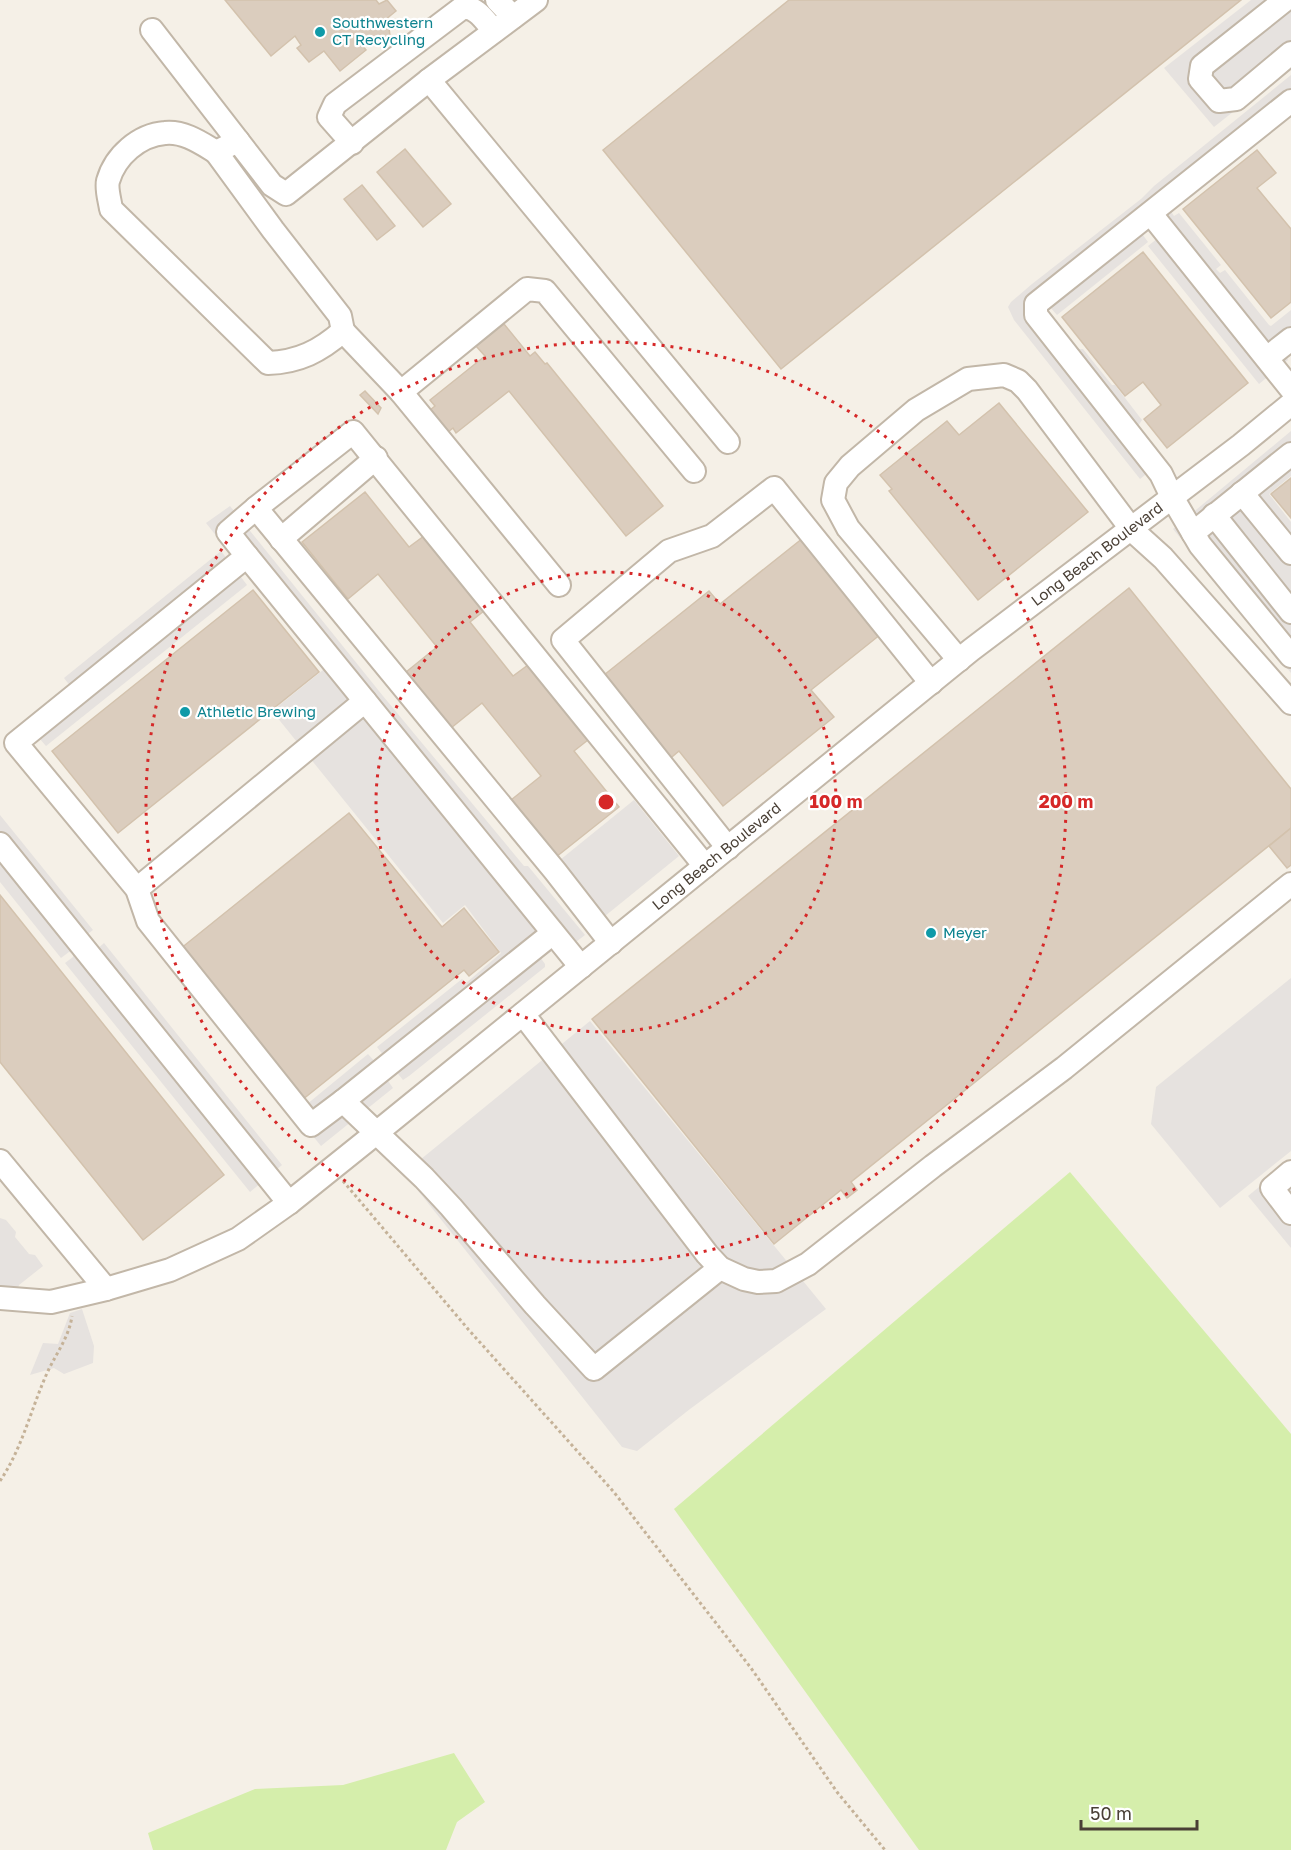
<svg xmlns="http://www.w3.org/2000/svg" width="1291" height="1850" font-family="'Golos Text',sans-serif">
<rect width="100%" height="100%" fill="#f5f0e7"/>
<!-- green -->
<g fill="#d5eeab">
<polygon points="1070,1172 1291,1434 1291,1850 919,1850 674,1509"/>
<polygon points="454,1753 485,1802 457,1822 446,1850 153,1850 148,1833 255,1789 343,1785"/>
</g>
<!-- parking -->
<g fill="#e6e2df">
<polygon points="1251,0 1291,0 1291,66 1214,127 1164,68"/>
<polygon points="1291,75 1291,110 1253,145 1173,209 1172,213 1174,216 1179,213 1221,265 1216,269 1220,273 1225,270 1269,325 1271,326 1291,310 1291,350 1286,354 1288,360 1259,384 1148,246 1158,238 1152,231 1148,230 1140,231 1148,242 1057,315 1049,306 1047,309 1048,316 1076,349 1083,349 1112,385 1115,385 1142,420 1138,426 1164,460 1140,479 1014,320 1008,307 1011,302 1032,284 1141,199 1154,186"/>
<polygon points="1291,431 1291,476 1269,494 1291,522 1291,673 1173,529"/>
<polygon points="230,506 383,696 524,866 528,866 585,935 572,945 564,941 546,955 542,954 540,957 545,964 545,967 409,1076 403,1080 395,1070 386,1078 393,1088 321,1146 295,1114 368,1054 376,1063 384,1056 377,1047 462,979 466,983 501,953 465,905 443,923 272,711 323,670 206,523"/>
<polygon points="221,551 247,585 46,746 27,724 71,687 64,678"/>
<polygon points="634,800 679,856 605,916 560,860"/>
<polygon points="0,815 93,930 85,936 96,950 104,943 282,1165 250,1192 65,963 73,957 73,953 69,952 61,958 0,882"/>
<polygon points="1291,978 1291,1151 1220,1208 1151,1124 1156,1087"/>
<polygon points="590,1021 826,1309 690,1409 637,1451 622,1447 404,1173"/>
<polygon points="1291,1161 1291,1248 1248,1196"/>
<polygon points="0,1218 6,1220 16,1232 15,1237 29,1254 35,1255 43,1266 19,1285 18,1289 0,1288"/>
<polygon points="82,1309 94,1346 93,1363 64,1374 54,1368 30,1375 43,1343 58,1344 70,1313"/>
</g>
<!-- building -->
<g fill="#dbcdbe" stroke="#d3c2ad" stroke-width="1.5">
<polygon points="225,0 376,0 379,4 387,0 396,11 385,20 390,26 389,28 390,36 379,45 365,42 362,45 366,50 340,71 324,51 309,62 297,48 301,45 295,36 271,56"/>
<polygon points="789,0 1241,0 781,369 603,150"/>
<polygon points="405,149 451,204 423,227 377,172"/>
<polygon points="1257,150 1276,173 1257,188 1291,229 1291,302 1271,318 1183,209"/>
<polygon points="362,185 395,226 377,240 344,199"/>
<polygon points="1143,252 1248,383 1167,448 1144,419 1161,405 1143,382 1125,396 1062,317"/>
<polygon points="504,324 530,356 535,352 545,364 547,363 663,506 626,536 509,391 456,433 453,428 448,432 430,410 435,406 430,400 485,356 476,346"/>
<polygon points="365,391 381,408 378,414 360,395"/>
<polygon points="999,403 1088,512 978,600 889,491 892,489 880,475 947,421 959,435"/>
<polygon points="1291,478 1291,518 1271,494"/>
<polygon points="365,492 409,547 424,536 484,611 470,622 513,676 528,665 588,740 574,751 619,807 556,857 511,800 541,776 482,703 451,728 406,672 437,647 378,574 348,599 302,542"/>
<polygon points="803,538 881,634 811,690 834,717 723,806 679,751 666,762 599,679 709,591 720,604"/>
<polygon points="1129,588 1291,789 1291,828 851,1182 857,1190 847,1198 841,1190 774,1244 592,1019"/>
<polygon points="253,590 319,672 118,833 52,751"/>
<polygon points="349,813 442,927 464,908 499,952 469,976 464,970 302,1100 180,949"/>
<polygon points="1291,828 1291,865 1287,868 1269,846"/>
<polygon points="0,895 224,1175 143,1240 0,1062"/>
</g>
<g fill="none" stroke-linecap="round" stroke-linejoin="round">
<!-- minor casing -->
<g stroke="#c2b7a8" stroke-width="26">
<g id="minor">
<polyline points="497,0 513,17"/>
<polyline points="1285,0 1202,66 1200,79 1219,101 1236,99 1291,53"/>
<polyline points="152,30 272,185 286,194 429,80 536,0"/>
<polyline points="429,80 728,442"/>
<polyline points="1291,101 1036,304 1036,315 1161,474 1172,497 1200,545 1291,656"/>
<path d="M238,141l-22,11c-15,-9 -32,-21 -51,-19 -26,2 -50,23 -57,48 -2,8 2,20 3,28l157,154c31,-1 52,-12 75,-32l58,61 158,193"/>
<path d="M352,143l-23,-26 6,-13 127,-96c15,-2 23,13 32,23"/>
<polyline points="216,152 273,230 340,316 343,331"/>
<polyline points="1151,214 1291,389"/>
<polyline points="1267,358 1291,339"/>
<polyline points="401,392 527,289 545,291 694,471"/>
<polyline points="1242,493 1291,553"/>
<polyline points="1214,515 1291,612"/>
<polyline points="1193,533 1291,454"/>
<polyline points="281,539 376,458"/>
<polyline points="247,556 228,532 256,508"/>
<polyline points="959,660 848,528 833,500 836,483 850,466 916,410 968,379 1004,375 1018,381 1027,390 1132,530 1163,558 1291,703"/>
<polyline points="365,701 247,556 16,743 137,889 148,921 311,1125 343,1101 424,1178 451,1207 535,1305 594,1369 720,1268"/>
<polyline points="0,844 289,1203"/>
<polyline points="728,848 563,640 669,551 712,536 774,488 931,683"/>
<polyline points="137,889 365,701 581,967"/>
<polyline points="611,943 555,871 256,508 353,432 705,866"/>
<polyline points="523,1014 707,1254 720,1268 744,1279 758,1282 776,1281 808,1264 933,1166 1064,1068 1291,884"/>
<polyline points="343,1101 553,933"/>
<polyline points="0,1161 106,1289"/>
<polyline points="1291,1172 1272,1188 1291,1213"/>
<path id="s1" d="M0,1298l51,4 55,-13 64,-19 68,-31 51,-36 86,-69 596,-484 270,-205 50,-41"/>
</g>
</g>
<!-- path -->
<g stroke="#c5b298" stroke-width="3" stroke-dasharray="3 3" stroke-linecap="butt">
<polyline points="343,1181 468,1329 613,1491 751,1668 837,1792 885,1850"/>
<path d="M0,1481c23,-34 31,-73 48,-110 9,-19 21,-34 24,-55"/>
</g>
<!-- minor -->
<use href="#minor" stroke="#fff" stroke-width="22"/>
</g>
<!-- distance rings -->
<g fill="none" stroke="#d62828" stroke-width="3" stroke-dasharray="3 6">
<circle cx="606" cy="802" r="230"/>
<circle cx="606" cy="802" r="460"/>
</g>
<!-- markers -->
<g fill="#0f9aa8" stroke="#fff" stroke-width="2">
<circle cx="320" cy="32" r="6"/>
<circle cx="185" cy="712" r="6"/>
<circle cx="931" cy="933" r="6"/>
</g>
<g text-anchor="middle" stroke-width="4.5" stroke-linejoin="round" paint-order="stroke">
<!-- culture labels -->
<g font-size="15" fill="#0d838f" stroke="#fff" text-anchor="start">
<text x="332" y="28">Southwestern<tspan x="332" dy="17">CT Recycling</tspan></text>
<text x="197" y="717">Athletic Brewing</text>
<text x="943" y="938">Meyer</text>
</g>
<!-- street labels -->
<g font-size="15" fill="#493f35" stroke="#fff">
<text dy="5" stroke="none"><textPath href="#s1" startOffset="1348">Long Beach Boulevard</textPath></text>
<text dy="5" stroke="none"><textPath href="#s1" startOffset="862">Long Beach Boulevard</textPath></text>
</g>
</g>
<circle cx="606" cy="802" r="9" fill="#d62828" stroke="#fff" stroke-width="3"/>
<g font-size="18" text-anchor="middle" font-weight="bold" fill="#d62828" stroke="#fff" stroke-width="4.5" stroke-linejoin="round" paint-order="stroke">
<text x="836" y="808">100 m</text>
<text x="1066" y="808">200 m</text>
</g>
<!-- scale -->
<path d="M1081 1820v9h116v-9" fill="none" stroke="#493f35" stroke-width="3"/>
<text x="1090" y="1820" font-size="18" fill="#493f35" stroke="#ffffff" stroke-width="4.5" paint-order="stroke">50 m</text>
</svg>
